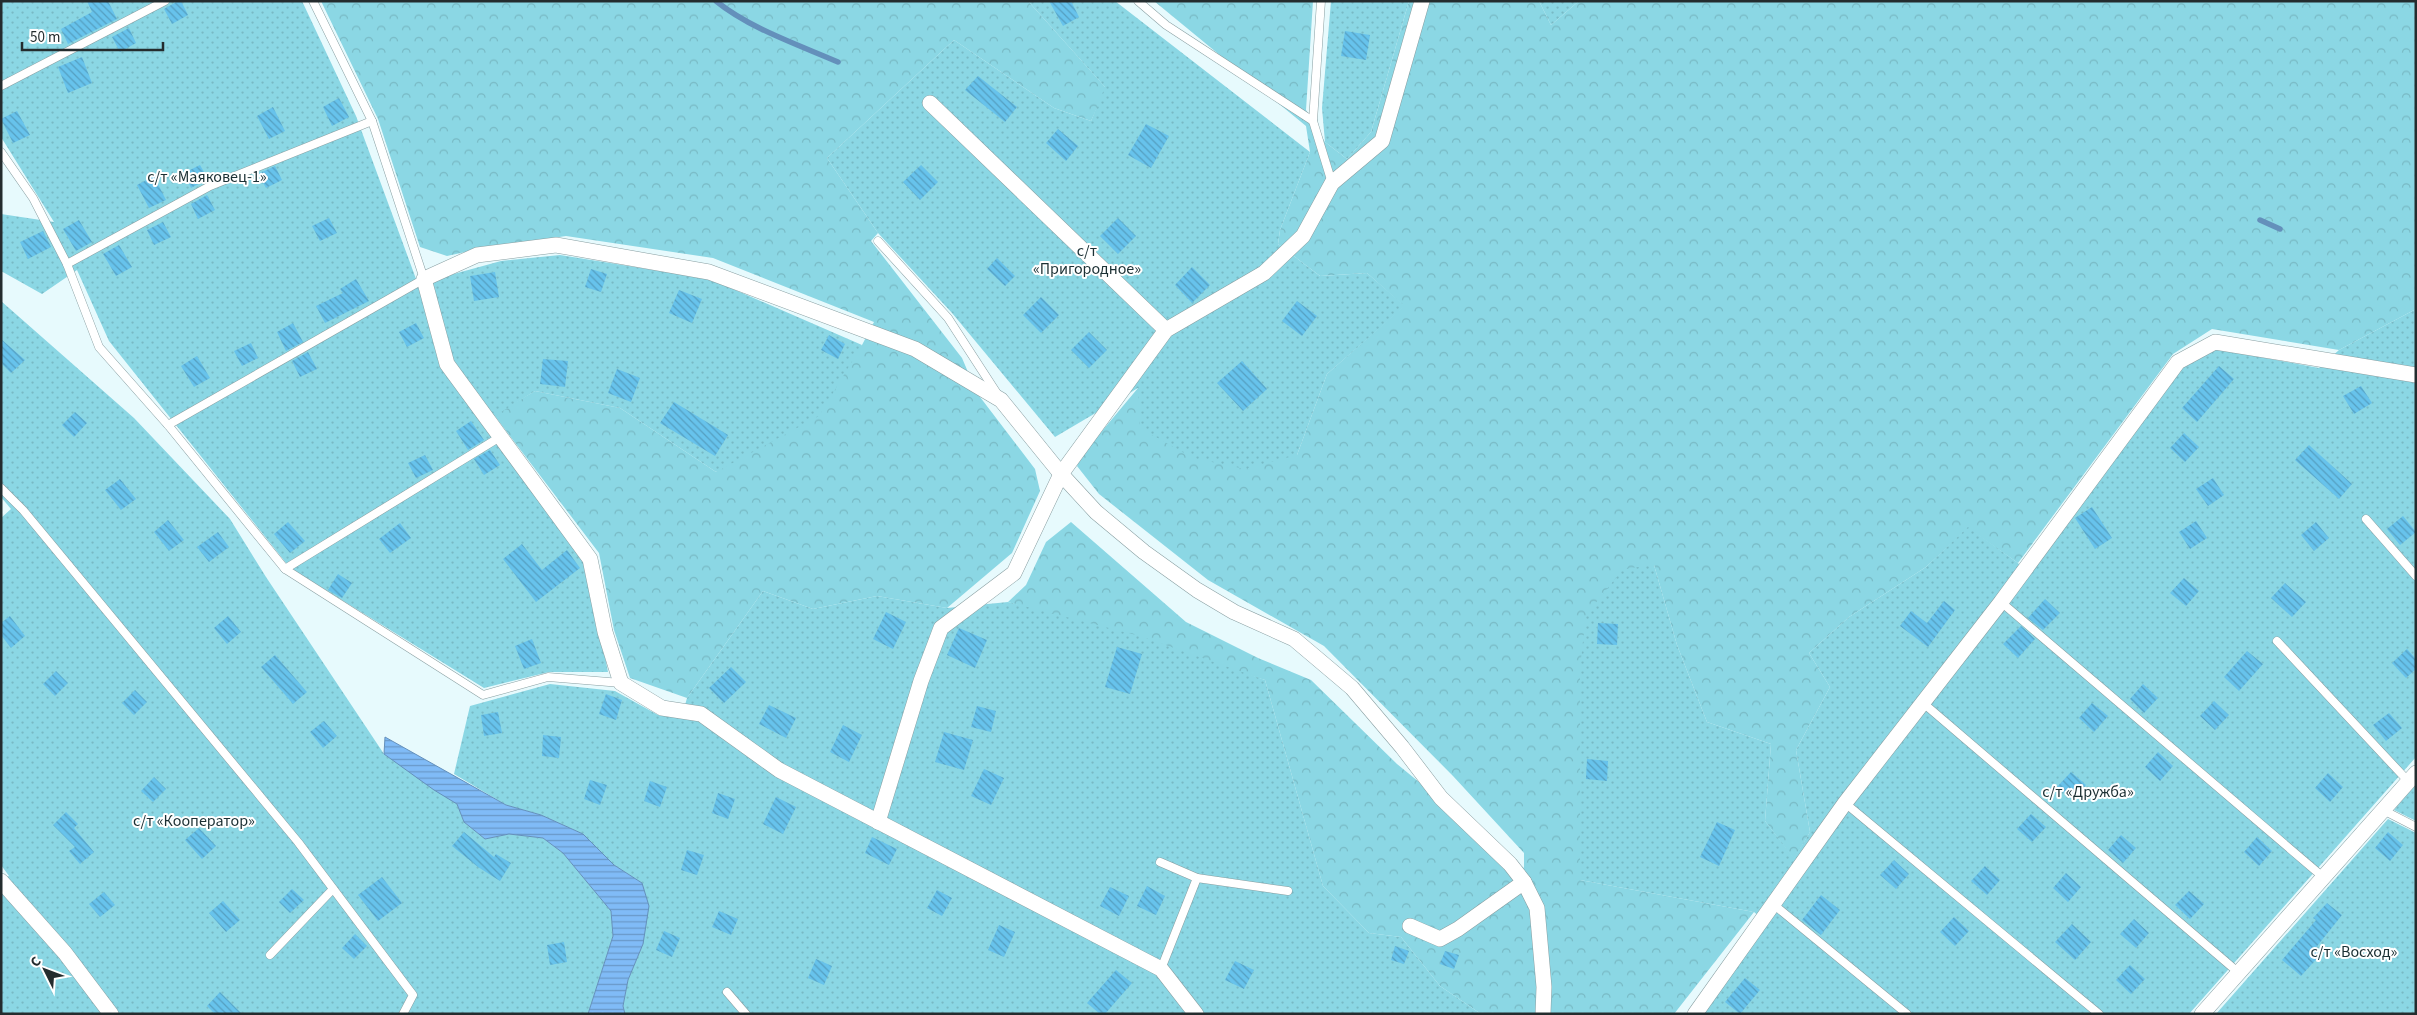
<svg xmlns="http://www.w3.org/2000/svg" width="2417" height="1015" font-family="'Source Sans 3',sans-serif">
<defs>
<pattern id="forest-crowns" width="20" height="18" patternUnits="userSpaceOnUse" patternTransform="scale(1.25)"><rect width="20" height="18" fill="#8bd7e4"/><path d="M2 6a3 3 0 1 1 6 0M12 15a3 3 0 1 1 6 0" fill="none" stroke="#78b9c4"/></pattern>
<pattern id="park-dots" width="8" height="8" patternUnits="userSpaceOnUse" patternTransform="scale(1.25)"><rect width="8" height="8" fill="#8bd7e4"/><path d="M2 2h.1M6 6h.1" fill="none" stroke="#78b9c4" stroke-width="1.8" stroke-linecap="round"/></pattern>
<pattern id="water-rules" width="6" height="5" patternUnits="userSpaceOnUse" patternTransform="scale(1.25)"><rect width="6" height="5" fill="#80bbf7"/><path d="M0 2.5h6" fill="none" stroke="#6998c8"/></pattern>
<pattern id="building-back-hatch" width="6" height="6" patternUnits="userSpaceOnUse" patternTransform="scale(1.25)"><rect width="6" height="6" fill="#67c3ec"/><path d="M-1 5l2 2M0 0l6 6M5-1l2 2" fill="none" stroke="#559fc0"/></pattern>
</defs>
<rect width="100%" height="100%" fill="#e7fafd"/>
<!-- forest -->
<g fill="url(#forest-crowns)">
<polygon points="321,1 1028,1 1106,88 1091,121 1054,108 954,40 827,158 878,233 871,241 962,358 977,393 1035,469 1040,491 1012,553 947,608 877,596 813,609 763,591 687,698 630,678 614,630 599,553 494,415 535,391 620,408 716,472 862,345 874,322 713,258 566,236 479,249 447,256 420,247 378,119"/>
<polygon points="1154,1 1313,1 1306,110 1325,142 1347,159 1371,132 1409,1 1539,1 1551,25 1579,1 2416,1 2416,309 2339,350 2212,329 2173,354 2018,563 1968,528 1926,567 1849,617 1809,653 1830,687 1796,750 1810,832 1794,859 1765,821 1771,744 1707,722 1677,645 1654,565 1580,880 1754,912 1674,1014 1481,1014 1440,986 1401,937 1369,933 1323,886 1265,680 1008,602 1026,585 1046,542 1071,522 1186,622 1258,658 1311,680 1397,764 1524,868 1524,853 1453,776 1324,646 1208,580 1099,494 1077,466 1082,455 1138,388 1297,455 1327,374 1404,306 1367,273 1320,276 1278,244 1280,230 1310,152 1306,126"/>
</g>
<!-- park -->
<g fill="url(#park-dots)">
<polygon points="1,1 302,1 356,116 419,287 450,275 501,261 560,255 710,279 862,345 819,416 716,472 620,408 535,391 482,424 587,564 608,672 549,672 484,688 290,568 109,341 77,270 42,294 1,271 1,214 54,222 1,137"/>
<polygon points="1028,1 1115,1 1310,152 1280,230 1278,244 1320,276 1367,273 1405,306 1327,374 1297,455 1245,469 1193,458 1140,428 1138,388 1055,437 952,313 878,233 827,158 954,40 1054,108 1091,121 1105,87"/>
<polygon points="1331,1 1409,1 1371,132 1347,159 1325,142 1322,108"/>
<polygon points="1539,1 1579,1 1551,25"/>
<polygon points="1,301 134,418 230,519 266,577 384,754 457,804 464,822 485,839 509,834 543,838 563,853 611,911 613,936 588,1014 1,1014 1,879 9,876 1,865 1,518 11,509 1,497"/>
<polygon points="2416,309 2416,757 2189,1014 1702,1014 1768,924 1754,912 1580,880 1580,667 1586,615 1623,569 1654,565 1677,645 1707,722 1771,744 1765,821 1794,858 1810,832 1796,750 1830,687 1809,653 1849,617 1926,567 1968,527 2018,563 2028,576 2180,368 2218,349 2319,368 2339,350"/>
<polygon points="763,591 813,609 877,596 947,608 1008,602 1140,636 1265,680 1323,886 1369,933 1401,937 1440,986 1481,1014 625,1014 623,1006 628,980 643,944 642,883 614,865 583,834 541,815 506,805 454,774 470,706 550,684 615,691 658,715 682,716 687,698"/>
<polygon points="2416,784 2416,821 2394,810"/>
<polygon points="2388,819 2416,833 2416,1014 2216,1014"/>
</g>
<!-- water -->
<polygon fill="url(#water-rules)" stroke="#6490bb" points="385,737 506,805 541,815 583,834 614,865 642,883 649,906 643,944 628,980 623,1006 625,1014 588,1014 613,936 611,911 563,853 543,838 509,834 485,839 464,822 457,804 434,790 384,754"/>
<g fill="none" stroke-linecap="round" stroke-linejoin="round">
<!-- stream -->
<g stroke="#6490bb" stroke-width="5.5">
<path d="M716,1c33,27 83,44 122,61"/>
<polyline points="2260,220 2280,229"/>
</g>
</g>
<!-- building -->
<g fill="url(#building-back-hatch)">
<polygon points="87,1 108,1 117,19 68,44 61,29 92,12"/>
<polygon points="178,1 181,1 188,15 172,24 164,9"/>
<polygon points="1049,1 1071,1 1079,17 1063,26"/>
<polygon points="129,28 136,43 120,52 112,37"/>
<polygon points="1345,31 1370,35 1366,60 1341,56"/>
<polygon points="82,57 92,83 68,93 58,67"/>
<polygon points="978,76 1017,107 1005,122 965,90"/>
<polygon points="339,98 349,117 332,126 323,107"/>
<polygon points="273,107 285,131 269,139 257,116"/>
<polygon points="17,111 30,135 13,143 1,119"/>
<polygon points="1146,124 1169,136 1151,168 1128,155"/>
<polygon points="1058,129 1078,146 1066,161 1046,143"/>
<polygon points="200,165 208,179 191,188 184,173"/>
<polygon points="921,165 938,182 920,200 903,182"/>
<polygon points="275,166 282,180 266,188 258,174"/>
<polygon points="154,176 166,200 149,208 137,185"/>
<polygon points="207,195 215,210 198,219 191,204"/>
<polygon points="329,218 337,233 320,241 312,226"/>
<polygon points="1118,218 1136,236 1118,254 1100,236"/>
<polygon points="79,220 92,242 76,251 63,229"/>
<polygon points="163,222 171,237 154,245 147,230"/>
<polygon points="43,231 51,247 28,259 20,242"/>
<polygon points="119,245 132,267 116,276 103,254"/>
<polygon points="997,258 1015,276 1005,286 987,269"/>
<polygon points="1192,267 1210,285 1192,303 1175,285"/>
<polygon points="591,269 607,274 601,292 585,287"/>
<polygon points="495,272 499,297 474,301 470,276"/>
<polygon points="356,279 369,301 325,323 316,306 343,293 340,289"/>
<polygon points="679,290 702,299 692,323 669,313"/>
<polygon points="1041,297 1059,315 1041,333 1023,315"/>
<polygon points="1297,301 1317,316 1302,336 1282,321"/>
<polygon points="293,323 303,342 286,351 277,332"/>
<polygon points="416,323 424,338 407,347 399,332"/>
<polygon points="1089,332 1107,350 1089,368 1071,350"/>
<polygon points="829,335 845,344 838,359 821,350"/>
<polygon points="1,339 25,360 11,373 1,363"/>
<polygon points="251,343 258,358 242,366 234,351"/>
<polygon points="308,352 317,369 300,377 292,361"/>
<polygon points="197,356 210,378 194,387 181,366"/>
<polygon points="543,359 568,361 565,387 540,384"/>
<polygon points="1242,361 1267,389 1243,411 1217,383"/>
<polygon points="2219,366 2234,379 2197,422 2182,408"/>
<polygon points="617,369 640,378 631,402 608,393"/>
<polygon points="2361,386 2372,403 2354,414 2343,396"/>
<polygon points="674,402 728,435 715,456 660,423"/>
<polygon points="75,412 87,423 74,437 62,425"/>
<polygon points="471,421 484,440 468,450 456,431"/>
<polygon points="2184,433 2199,447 2185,462 2170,448"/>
<polygon points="2309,445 2352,484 2339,499 2295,460"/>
<polygon points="490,450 500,465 484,475 474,459"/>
<polygon points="425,455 433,470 416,478 408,463"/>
<polygon points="2213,478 2224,495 2208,506 2196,489"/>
<polygon points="120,479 136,499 121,510 105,490"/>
<polygon points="2092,507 2112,538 2095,549 2075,518"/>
<polygon points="2403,516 2416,532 2400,545 2387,529"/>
<polygon points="168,520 184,540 169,551 154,532"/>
<polygon points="2196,521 2207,538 2190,549 2179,532"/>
<polygon points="288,522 305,541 290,553 274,534"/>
<polygon points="2316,522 2329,538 2314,551 2301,535"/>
<polygon points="400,523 411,538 390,553 379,539"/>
<polygon points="218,532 229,547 209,562 197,547"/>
<polygon points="522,544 542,570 567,550 580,568 536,602 503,559"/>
<polygon points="338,574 352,583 342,598 328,590"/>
<polygon points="2184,578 2199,591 2186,606 2170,593"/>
<polygon points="2285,583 2306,602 2292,617 2271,598"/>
<polygon points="2045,599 2060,613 2043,630 2028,618"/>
<polygon points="1944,601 1955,610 1928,647 1900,626 1911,611 1927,623"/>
<polygon points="886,612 906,622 893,649 873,639"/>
<polygon points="10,616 25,636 11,648 1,635 1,623"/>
<polygon points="228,616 241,632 227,644 214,628"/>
<polygon points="1598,623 1618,624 1617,645 1597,644"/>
<polygon points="2021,626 2035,639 2018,658 2003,644"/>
<polygon points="959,628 987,640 975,668 947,655"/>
<polygon points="532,639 541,663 524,669 515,646"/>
<polygon points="1117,647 1142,654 1130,694 1105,687"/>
<polygon points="2407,649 2416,659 2416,669 2406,678 2392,663"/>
<polygon points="2247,651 2263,664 2239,691 2224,677"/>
<polygon points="275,655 307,692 293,704 261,667"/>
<polygon points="731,667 746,682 724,703 709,688"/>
<polygon points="56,671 68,683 55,696 43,684"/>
<polygon points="2143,684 2158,698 2144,713 2130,699"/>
<polygon points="135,690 147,702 134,715 122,703"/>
<polygon points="606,694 622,700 616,720 599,714"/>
<polygon points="2214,701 2229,715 2215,730 2200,716"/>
<polygon points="2092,703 2108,716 2094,732 2079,718"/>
<polygon points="769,705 796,718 786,738 759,724"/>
<polygon points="977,706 996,711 991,732 971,727"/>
<polygon points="498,712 502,733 484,736 481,715"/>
<polygon points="2389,713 2402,728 2386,741 2373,725"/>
<polygon points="324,721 337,736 323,748 310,732"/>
<polygon points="843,725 862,735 849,762 830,752"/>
<polygon points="944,732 973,740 964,770 935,762"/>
<polygon points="543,735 561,737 559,758 542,756"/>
<polygon points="2158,752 2173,766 2160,781 2145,767"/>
<polygon points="1587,759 1608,761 1607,781 1586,779"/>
<polygon points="984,769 1004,778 991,805 971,796"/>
<polygon points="2071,772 2086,785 2073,800 2057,787"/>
<polygon points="2328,773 2343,787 2330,802 2315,788"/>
<polygon points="154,777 166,789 153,802 141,791"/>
<polygon points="590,780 607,785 600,805 584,799"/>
<polygon points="650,781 667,787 660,807 644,801"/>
<polygon points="718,793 735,799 728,819 712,813"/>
<polygon points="776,797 796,807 783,834 763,824"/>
<polygon points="66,812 78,824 74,828 94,852 80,864 69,851 75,847 53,825"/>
<polygon points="2031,814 2046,827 2032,842 2017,829"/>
<polygon points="1717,822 1735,830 1719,866 1700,857"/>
<polygon points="199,828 216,846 202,859 185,840"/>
<polygon points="464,832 494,857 496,854 511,863 500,881 478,867 452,846"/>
<polygon points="2388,832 2403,845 2390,861 2375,848"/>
<polygon points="2121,835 2136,848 2123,863 2108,850"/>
<polygon points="872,837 897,849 889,865 865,853"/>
<polygon points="2257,837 2272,851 2259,866 2244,852"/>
<polygon points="687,850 704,855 697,875 681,870"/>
<polygon points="1894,860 1909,874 1896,889 1880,875"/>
<polygon points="1985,866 2000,880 1987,895 1971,881"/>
<polygon points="2066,873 2081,887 2068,902 2053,888"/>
<polygon points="382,877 402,903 378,921 358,895"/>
<polygon points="1147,886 1165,896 1156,915 1137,906"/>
<polygon points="1110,887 1129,896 1119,916 1100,906"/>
<polygon points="292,889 304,900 290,913 279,902"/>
<polygon points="937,890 952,898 942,916 927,908"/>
<polygon points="2189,891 2204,904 2190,919 2175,905"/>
<polygon points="104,892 115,905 100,917 89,904"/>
<polygon points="1821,895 1840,910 1821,935 1802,920"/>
<polygon points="223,901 240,920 226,932 209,913"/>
<polygon points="2327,903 2342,915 2314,950 2320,955 2301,976 2282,960 2316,920 2313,918"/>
<polygon points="719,911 738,919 731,935 712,927"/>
<polygon points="1954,917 1969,931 1955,946 1940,932"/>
<polygon points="2134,919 2149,933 2136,948 2120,934"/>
<polygon points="2072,924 2091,942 2075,960 2055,942"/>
<polygon points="999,925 1015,932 1004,957 988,950"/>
<polygon points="664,931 680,938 672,957 656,950"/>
<polygon points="355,934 367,946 354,959 342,948"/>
<polygon points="564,942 567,962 550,965 547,945"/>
<polygon points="1395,946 1409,951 1404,964 1391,960"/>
<polygon points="1445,951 1459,955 1454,969 1440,964"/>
<polygon points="816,959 832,966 824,985 808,978"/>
<polygon points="1235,961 1254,970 1244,989 1225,980"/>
<polygon points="2130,965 2145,979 2131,994 2116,980"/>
<polygon points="1116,970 1132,983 1105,1014 1100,1014 1087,1003"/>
<polygon points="1745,978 1760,990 1740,1014 1725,1002"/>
<polygon points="220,992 242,1014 215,1014 207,1006"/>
</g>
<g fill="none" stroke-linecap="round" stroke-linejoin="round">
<!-- service casing -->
<g stroke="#899fa2" stroke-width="9">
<g id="service">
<polyline points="1138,1 1166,25 1313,121"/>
<polyline points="1321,1 1313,121 1332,183"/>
<polyline points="1,86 165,1"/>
<polyline points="1,152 33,198 67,264 99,347 168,425 285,569 483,695 548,677 621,683"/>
<polyline points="878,241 948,318 996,392"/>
<polyline points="67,264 210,186 372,121"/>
<polyline points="168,425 424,279 372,121 313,1"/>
<polyline points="1,488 23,510 298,842 413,995 403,1014"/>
<polyline points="2366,519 2416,576"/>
<polyline points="285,569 500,437"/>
<polyline points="2001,602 2323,877"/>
<polyline points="2277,641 2408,781"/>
<polyline points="1922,702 2239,973"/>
<polyline points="1845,803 2099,1014"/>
<polyline points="2383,810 2416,827"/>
<polyline points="1160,862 1197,878 1161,969"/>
<polyline points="1197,878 1288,891"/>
<polyline points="1773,904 1907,1014"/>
<polyline points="270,955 333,889"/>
<polyline points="727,992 746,1014"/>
</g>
</g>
<!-- minor casing -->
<g stroke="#899fa2" stroke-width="16">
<g id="minor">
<polyline points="930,103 1166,330"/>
<polyline points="878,822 921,681 941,628 1014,573 1061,474 1166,330 1264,273 1303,236 1332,183 1382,141 1422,1"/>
<polyline points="1,881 65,953 111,1014"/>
<polyline points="1410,926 1440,939 1458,929 1524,882"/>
<polyline points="1196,1014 1161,969 779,770 701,714 662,708 621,683 605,632 590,559 447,364 424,279 477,255 556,245 709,272 915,349 1001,400 1061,474 1096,512 1144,552 1197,590 1234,612 1294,639 1352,688 1402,747 1441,798 1510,864 1524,882 1537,908 1544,987 1543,1014"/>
<polyline points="1695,1014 1845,803 2001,602 2178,362 2215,342 2416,375"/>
<polyline points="2202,1014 2416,773"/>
</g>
</g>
<!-- service -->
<use href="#service" stroke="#fff" stroke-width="8"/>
<!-- minor -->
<use href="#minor" stroke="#fff" stroke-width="15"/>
</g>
<g text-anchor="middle" stroke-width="4" stroke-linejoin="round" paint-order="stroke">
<!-- park labels -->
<g font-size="16" fill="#1c3034" stroke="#fff">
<text x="207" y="182">с/т «Маяковец-1»</text>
<text x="1087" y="256">с/т<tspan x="1087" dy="18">«Пригородное»</tspan></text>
<text x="2088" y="797">с/т «Дружба»</text>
<text x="194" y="826">с/т «Кооператор»</text>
<text x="2354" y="957">с/т «Восход»</text>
</g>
</g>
<!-- border -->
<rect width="2417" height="1015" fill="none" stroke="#242c2e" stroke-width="5"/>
<!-- north arrow -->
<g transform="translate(45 970) rotate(312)" stroke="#ffffff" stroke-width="4" paint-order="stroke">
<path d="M0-4L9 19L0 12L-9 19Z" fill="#242c2e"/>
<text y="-8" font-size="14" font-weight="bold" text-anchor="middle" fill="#242c2e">С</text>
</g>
<!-- scale -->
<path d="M22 42v8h141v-8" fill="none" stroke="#242c2e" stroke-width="2.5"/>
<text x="30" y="42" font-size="15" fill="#242c2e" stroke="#ffffff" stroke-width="4" paint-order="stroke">50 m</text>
</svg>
